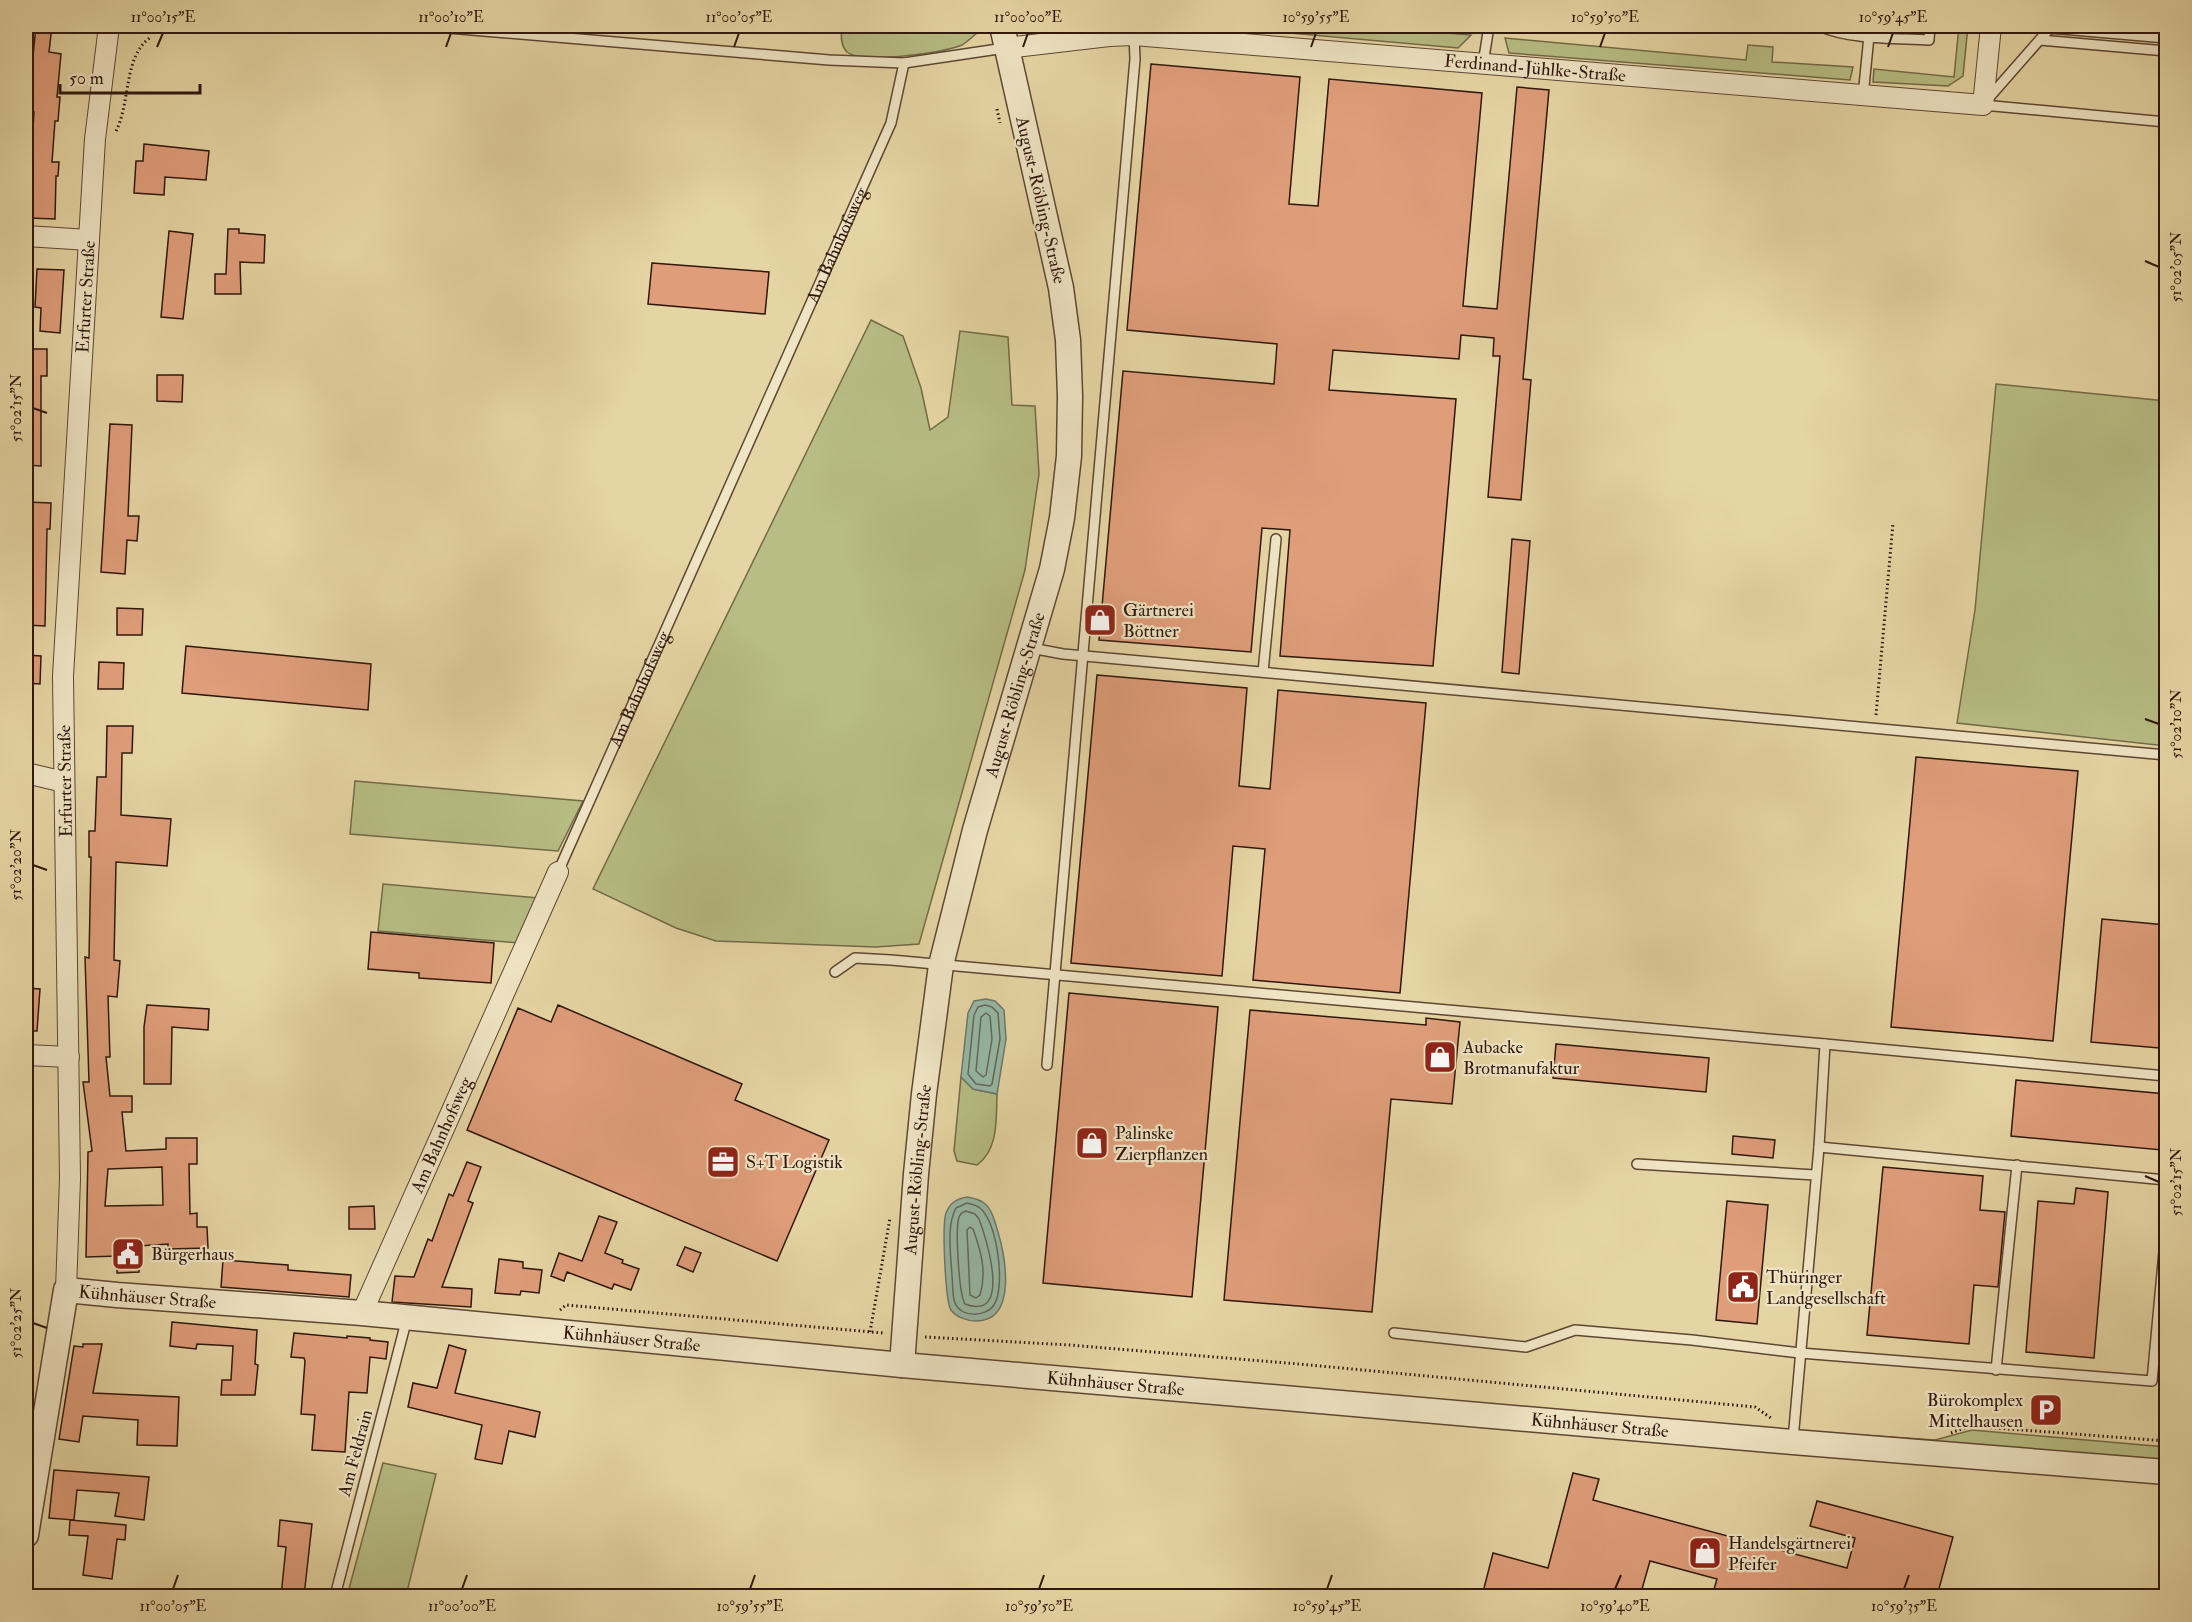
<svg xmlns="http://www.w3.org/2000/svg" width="2192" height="1622" font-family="'IM FELL Double Pica',serif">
<rect width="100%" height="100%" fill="#e6d5a4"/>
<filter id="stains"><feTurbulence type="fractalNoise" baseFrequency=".00333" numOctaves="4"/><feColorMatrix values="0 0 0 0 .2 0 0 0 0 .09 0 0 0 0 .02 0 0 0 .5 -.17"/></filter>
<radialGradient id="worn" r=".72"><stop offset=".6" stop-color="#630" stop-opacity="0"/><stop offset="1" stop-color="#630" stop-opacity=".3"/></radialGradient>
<!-- green -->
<g fill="#b7bd84" stroke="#746a48" stroke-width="1.5">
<path d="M842,26h131l4,7c-5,4 -10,9 -15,12 -18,8 -99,19 -115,7 -7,-7 -6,-18 -5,-26z"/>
<polygon points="1254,26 1363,26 1471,35 1458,48 1257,30"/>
<polygon points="1959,26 1968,26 1963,76 1948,86 1873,82 1874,69 1954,77"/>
<polygon points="1505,38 1746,60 1748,45 1773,47 1772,62 1853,67 1850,80 1509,53"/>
<polygon points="871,320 903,336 921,388 930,430 948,417 960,331 1008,337 1012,405 1035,406 1039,474 1025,570 919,944 876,947 716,941 676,928 593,889"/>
<polygon points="1996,384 2166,401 2166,746 1957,723 1975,610"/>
<polygon points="355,781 583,801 558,851 350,834"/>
<polygon points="383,884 538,898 519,943 378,931"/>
<path d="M961,1077l12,12 24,5c-1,24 2,55 -20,71l-20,-4 -3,-10z"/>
<polygon points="1972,1430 2166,1447 2166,1465 1816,1432 1935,1440"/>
<polygon points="383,1463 436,1474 406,1596 347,1596"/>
</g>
<!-- water -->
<g fill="#96b9a7" stroke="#6d7869" stroke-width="1.5">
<polygon points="986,999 995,1001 1004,1010 1006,1039 997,1094 973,1089 961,1077 968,1013 974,1001"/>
<path d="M967,1197c5,1 12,2 17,6 8,6 11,19 14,29 7,24 20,89 -22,89 -9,0 -20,-4 -25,-11 -6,-10 -9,-86 -5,-97 4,-10 10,-14 21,-16z"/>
</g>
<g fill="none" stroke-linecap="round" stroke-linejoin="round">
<!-- shore -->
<g stroke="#63685a" stroke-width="1.5">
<polygon points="985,1005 992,1007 998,1013 1000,1039 992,1084 990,1086 976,1084 968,1074 974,1015 978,1007"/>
<polygon points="986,1013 990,1016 992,1039 986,1075 983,1077 976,1071 981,1017"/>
<path d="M967,1203c4,1 10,2 13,5 17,13 26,78 14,97 -8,12 -33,13 -39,-2 -3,-8 -2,-18 -3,-27 -1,-21 -6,-50 4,-68z"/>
<path d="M966,1211l9,3 4,5c7,18 34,103 -14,85 -6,-9 -10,-75 -6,-87 2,-5 3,-4 7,-6z"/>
<path d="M970,1227l3,2c8,22 14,43 7,66l-4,3 -6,-3 -3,-65z"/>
</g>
</g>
<!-- building -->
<g fill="#df9d7a" stroke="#30170d" stroke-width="1.5" fill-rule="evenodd">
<polygon points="36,26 52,26 49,52 61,54 57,97 60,97 58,121 55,121 52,162 59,162 58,176 56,176 55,219 30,218 32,161 26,161 26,144 32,144 34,112 26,111 26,96 29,96"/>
<polygon points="1151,64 1300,77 1289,204 1318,206 1329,79 1482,93 1463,306 1497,309 1517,87 1549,90 1523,379 1531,380 1521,500 1488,497 1500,356 1493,356 1494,338 1461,335 1459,359 1333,350 1329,390 1456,399 1433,666 1280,656 1290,530 1262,528 1251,652 1099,640 1123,371 1274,384 1277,344 1127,330"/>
<polygon points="144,144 209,151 206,180 165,177 164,195 134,193 136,161 143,161"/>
<polygon points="228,229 239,229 239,233 265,235 264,263 240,262 241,294 215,294 215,274 226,274"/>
<polygon points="169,231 193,234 183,319 161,317"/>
<polygon points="652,263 769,272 765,314 648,304"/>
<polygon points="37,269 64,270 60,333 40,331 41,308 35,307"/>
<polygon points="26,349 47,349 47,376 41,376 41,466 26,465"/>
<polygon points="157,375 183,375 182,402 157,401"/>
<polygon points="110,424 132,425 128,516 139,516 137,541 127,540 125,574 101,572"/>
<polygon points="26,502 51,503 50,529 47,529 45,626 26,625"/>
<polygon points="1512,539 1530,541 1519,674 1502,672"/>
<polygon points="117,608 143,609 142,635 117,635"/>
<polygon points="186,646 371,664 368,710 182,693"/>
<polygon points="26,655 41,656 40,684 26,683"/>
<polygon points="99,662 124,663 123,689 98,689"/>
<polygon points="1097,675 1247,688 1239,786 1270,789 1278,690 1426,703 1400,993 1253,980 1265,849 1233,846 1222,976 1071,963"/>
<path d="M107,726h26l-1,27h-10l-1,62 50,4 -4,47 -51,-4 -2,98 6,1 -3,36 -9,-1 2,61h-4l4,39h22v16h-10l4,39 40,-2v-11h31v26h-8l1,50 7,-1v14h10l1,21 -40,1v-5l-29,2v26l-22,1v-17l-31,1 2,-105 4,-1 -9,-69h6l-4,-125 4,1 2,-101h-2v-26h6l2,-54h9zM162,1167l1,38 -58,1 3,-37z"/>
<polygon points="1916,757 2078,771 2053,1041 1891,1027"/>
<polygon points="2102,919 2166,925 2166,968 2159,1048 2091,1042"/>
<polygon points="371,932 494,943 491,983 419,978 419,973 368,969"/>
<polygon points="26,988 40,989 37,1031 26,1031"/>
<polygon points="1069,993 1218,1007 1192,1297 1043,1283"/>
<polygon points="147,1005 209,1009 208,1030 172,1027 171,1084 144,1084 144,1027"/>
<polygon points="558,1005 742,1084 735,1100 829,1140 777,1261 467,1130 518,1008 551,1022"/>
<polygon points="1250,1010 1426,1025 1426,1018 1460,1022 1452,1104 1391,1099 1372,1312 1224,1300"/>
<polygon points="1556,1044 1709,1058 1706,1092 1553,1078"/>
<polygon points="2016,1080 2166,1094 2162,1150 2011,1136"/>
<polygon points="1733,1136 1775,1140 1773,1158 1732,1154"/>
<polygon points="467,1162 481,1167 468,1201 473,1203 442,1287 472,1289 471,1307 392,1302 395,1276 414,1277 428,1239 432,1241 449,1194 453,1196"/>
<polygon points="1883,1167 1983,1176 1980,1210 2005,1212 1998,1287 1974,1285 1969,1344 1867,1335"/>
<polygon points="2076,1188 2108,1192 2094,1358 2026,1352 2038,1201 2074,1204"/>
<polygon points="1727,1201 1768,1205 1757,1324 1716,1320"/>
<polygon points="374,1206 375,1229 349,1229 349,1207"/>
<polygon points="599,1216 617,1222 605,1253 623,1260 622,1263 639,1269 631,1290 614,1284 612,1289 567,1272 564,1281 551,1276 559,1253 582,1261"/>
<polygon points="685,1247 701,1253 693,1272 677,1265"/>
<polygon points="499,1259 523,1262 523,1268 542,1270 539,1293 521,1291 520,1295 495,1293"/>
<polygon points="223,1260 288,1265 288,1270 351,1275 349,1297 221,1287"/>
<polygon points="172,1322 257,1330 255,1364 258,1365 255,1395 221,1395 222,1380 231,1380 233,1346 197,1344 196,1349 170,1346"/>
<polygon points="294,1333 347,1338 347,1336 370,1338 370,1340 388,1342 386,1359 370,1357 367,1393 349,1392 345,1452 312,1450 315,1415 301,1414 305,1361 304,1358 291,1357"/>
<polygon points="83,1344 102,1344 93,1393 179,1397 177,1446 137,1445 138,1420 83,1416 79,1442 59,1439 74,1346 83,1347"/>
<polygon points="449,1345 466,1350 455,1393 540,1412 535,1437 509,1431 502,1464 475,1459 482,1425 408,1407 413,1383 437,1388"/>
<polygon points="54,1470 149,1477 144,1520 115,1516 119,1493 77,1490 74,1520 49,1518"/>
<polygon points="1573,1473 1599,1479 1593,1500 1847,1568 1855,1538 1810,1526 1817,1501 1953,1537 1937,1596 1712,1596 1717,1579 1650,1561 1640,1596 1482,1596 1493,1553 1548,1568"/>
<polygon points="70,1520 126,1525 125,1540 117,1539 112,1579 83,1575 88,1536 69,1535"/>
<polygon points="280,1520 312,1524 304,1596 281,1596 286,1547 278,1546"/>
</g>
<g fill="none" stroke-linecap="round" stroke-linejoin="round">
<!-- service casing -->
<g stroke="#5e4633" stroke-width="12">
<g id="service">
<polyline points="424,26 829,60 904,63 1005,48"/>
<path d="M1819,26c33,14 74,12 110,14l1,-14"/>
<polyline points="2040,40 2166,51"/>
<polyline points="1231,42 1233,26"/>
<polyline points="1483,64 1489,26"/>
<polyline points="1863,96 1869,36"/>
<polyline points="1986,101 2050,28 2166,38"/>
<polyline points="1983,105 2166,122"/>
<polyline points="1031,648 1063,654 2166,755"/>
<polyline points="1263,672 1276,539"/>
<path id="s1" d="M558,872l333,-749 13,-60"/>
<polyline points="835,972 855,958 891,960 1825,1044 1819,1147"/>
<polyline points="1825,1044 2166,1076"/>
<polyline points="1047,1065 1135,59 1134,35"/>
<polyline points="1637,1164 1815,1175"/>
<polyline points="1394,1333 1526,1347 1575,1330 1692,1340 1800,1353 2152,1381 2166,1230"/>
<polyline points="1996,1370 2017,1165"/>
<polyline points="1793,1440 1819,1147 2166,1180"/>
<polyline points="335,1596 407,1318"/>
</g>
</g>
<!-- minor casing -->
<g stroke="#5e4633" stroke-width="22">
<g id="minor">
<path id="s2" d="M1007,48l102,-12 25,-1 849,70 8,-79"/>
<polyline points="26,236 89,240"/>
<polyline points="26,773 64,782"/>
<polyline points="26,1055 69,1057"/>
<path id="s3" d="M66,1290l4,-111 -7,-503 32,-537 14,-113"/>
<path id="s4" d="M362,1313l196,-441"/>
</g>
</g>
<!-- tertiary casing -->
<g stroke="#5e4633" stroke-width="27">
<g id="tertiary">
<path id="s5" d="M902,1365l14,-191 8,-80 17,-129 34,-135 77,-261 10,-51 7,-62 1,-60 -2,-56 -7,-52 -59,-262"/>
<path id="s6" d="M26,1535l40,-245 51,5 245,18 540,52 891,77 373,30"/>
</g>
</g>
<!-- path -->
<g stroke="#30170d" stroke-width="3" stroke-dasharray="1.5 3" stroke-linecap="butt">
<polyline points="997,109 1000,123"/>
<path d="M116,131c15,-29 7,-75 35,-94"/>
<polyline points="1876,715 1893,523"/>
<polyline points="560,1310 566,1305 883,1333"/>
<polyline points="870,1332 890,1218"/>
<polyline points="925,1337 1069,1345 1299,1364 1755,1407 1771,1418"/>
<polyline points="1951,1433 1970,1426 2166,1441"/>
</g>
<!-- service -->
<use href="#service" stroke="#efe4c4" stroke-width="9"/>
<!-- minor -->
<use href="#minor" stroke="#efe4c4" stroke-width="20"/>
<!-- tertiary -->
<use href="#tertiary" stroke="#efe4c4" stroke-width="24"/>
</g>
<!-- ticks -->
<path fill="none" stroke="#30170d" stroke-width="2" d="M157,47l6,-14M446,47l5,-14M734,47l5,-14M1023,47l5,-14M1311,47l5,-14M1600,47l5,-14M1888,47l5,-14M2145,261l14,6M33,408l14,5M2145,719l14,5M33,865l14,5M2145,1176l14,6M33,1323l14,5M173,1589l5,-14M462,1589l5,-14M750,1589l5,-14M1039,1589l5,-14M1327,1589l5,-14M1615,1589l6,-14M1904,1589l5,-14"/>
<!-- icons -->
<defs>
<g id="shop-square" transform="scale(1.725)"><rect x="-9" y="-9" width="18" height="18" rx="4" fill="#8f2418" stroke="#efe4c4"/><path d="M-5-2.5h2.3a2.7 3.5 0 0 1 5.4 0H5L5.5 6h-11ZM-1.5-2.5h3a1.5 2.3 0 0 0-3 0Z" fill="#fff"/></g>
<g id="office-square" transform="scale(1.725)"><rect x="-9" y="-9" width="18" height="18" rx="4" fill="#8f2418" stroke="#efe4c4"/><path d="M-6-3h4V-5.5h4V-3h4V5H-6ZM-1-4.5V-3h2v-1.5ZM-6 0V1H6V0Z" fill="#fff"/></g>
<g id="civic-square" transform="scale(1.725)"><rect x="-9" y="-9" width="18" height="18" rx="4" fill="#8f2418" stroke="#efe4c4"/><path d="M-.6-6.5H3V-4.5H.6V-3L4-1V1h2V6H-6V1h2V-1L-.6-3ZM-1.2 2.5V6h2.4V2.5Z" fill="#fff"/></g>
<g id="parking-square" transform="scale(1.725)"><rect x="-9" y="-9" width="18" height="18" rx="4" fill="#8f2418" stroke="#efe4c4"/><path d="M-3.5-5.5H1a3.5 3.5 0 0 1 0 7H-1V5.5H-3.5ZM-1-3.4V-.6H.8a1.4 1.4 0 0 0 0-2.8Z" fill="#fff"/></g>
</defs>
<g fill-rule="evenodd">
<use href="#shop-square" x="1100" y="620"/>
<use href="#shop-square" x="1440" y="1057"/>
<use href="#shop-square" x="1092" y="1143"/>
<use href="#office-square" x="723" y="1162"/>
<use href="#civic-square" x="128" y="1254"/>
<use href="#civic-square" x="1743" y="1287"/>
<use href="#parking-square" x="2046" y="1410"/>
<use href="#shop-square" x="1705" y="1553"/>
</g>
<g text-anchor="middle" stroke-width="4.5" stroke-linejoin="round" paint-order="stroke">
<!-- street labels -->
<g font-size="18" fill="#30170d" stroke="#efe4c4">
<text dy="6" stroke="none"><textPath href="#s2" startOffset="530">Ferdinand-Jühlke-Straße</textPath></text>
<text transform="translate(1041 200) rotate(77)" y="6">August-Röbling-Straße</text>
<text dy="6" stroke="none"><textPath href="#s1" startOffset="686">Am Bahnhofsweg</textPath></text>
<text dy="6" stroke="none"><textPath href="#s3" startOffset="994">Erfurter Straße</textPath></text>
<text dy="6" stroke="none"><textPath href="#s1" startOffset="200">Am Bahnhofsweg</textPath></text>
<text dy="6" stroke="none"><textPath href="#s5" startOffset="682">August-Röbling-Straße</textPath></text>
<text transform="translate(65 781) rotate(-91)" y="6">Erfurter Straße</text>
<text dy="6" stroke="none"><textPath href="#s4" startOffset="195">Am Bahnhofsweg</textPath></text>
<text dy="6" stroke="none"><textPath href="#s5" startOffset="196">August-Röbling-Straße</textPath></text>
<text dy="6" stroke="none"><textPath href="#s6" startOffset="330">Kühnhäuser Straße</textPath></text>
<text dy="6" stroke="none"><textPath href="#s6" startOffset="816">Kühnhäuser Straße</textPath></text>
<text dy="6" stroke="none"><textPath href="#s6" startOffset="1302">Kühnhäuser Straße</textPath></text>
<text dy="6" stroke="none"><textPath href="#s6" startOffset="1788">Kühnhäuser Straße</textPath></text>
<text transform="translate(355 1453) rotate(-75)" y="6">Am Feldrain</text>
</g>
<!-- poi labels -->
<g font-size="18" fill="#30170d" stroke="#efe4c4" text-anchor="start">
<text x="1123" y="616">Gärtnerei<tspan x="1123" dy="21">Böttner</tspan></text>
<text x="1463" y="1053">Aubacke<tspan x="1463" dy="21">Brotmanufaktur</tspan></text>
<text x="1115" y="1139">Palinske<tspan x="1115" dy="21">Zierpflanzen</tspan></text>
<text x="746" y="1168">S+T Logistik</text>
<text x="151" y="1260">Bürgerhaus</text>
<text x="1766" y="1283">Thüringer<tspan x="1766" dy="21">Landgesellschaft</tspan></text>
<text x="2023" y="1406" text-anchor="end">Bürokomplex<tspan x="2023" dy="21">Mittelhausen</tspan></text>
<text x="1728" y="1549">Handelsgärtnerei<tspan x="1728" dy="21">Pfeifer</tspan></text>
</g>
</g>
<!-- margin -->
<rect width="2192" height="1622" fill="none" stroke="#e6d5a4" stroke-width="66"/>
<!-- scale -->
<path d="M60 84v9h140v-9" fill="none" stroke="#30170d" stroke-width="3"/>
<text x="69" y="84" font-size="18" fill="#30170d" stroke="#efe4c4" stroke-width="4.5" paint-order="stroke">50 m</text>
<rect x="33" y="33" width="2126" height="1556" fill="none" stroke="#30170d" stroke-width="2"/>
<g font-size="15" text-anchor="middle" fill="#30170d">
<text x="163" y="22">11°00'15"E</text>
<text x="451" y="22">11°00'10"E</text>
<text x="739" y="22">11°00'05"E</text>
<text x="1028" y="22">11°00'00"E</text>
<text x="1316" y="22">10°59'55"E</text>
<text x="1605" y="22">10°59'50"E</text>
<text x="1893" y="22">10°59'45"E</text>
<text transform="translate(2176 267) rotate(-90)" y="5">51°02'05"N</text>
<text transform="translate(16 408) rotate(-90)" y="5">51°02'15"N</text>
<text transform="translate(2176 724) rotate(-90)" y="5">51°02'10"N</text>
<text transform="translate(16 865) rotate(-90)" y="5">51°02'20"N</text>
<text transform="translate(2176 1182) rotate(-90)" y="5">51°02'15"N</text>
<text transform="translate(16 1323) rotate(-90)" y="5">51°02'25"N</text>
<text x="173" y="1611">11°00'05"E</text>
<text x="462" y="1611">11°00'00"E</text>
<text x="750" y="1611">10°59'55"E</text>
<text x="1039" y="1611">10°59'50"E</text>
<text x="1327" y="1611">10°59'45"E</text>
<text x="1615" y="1611">10°59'40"E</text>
<text x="1904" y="1611">10°59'35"E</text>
</g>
<rect width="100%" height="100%" filter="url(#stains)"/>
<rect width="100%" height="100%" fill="url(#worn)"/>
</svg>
